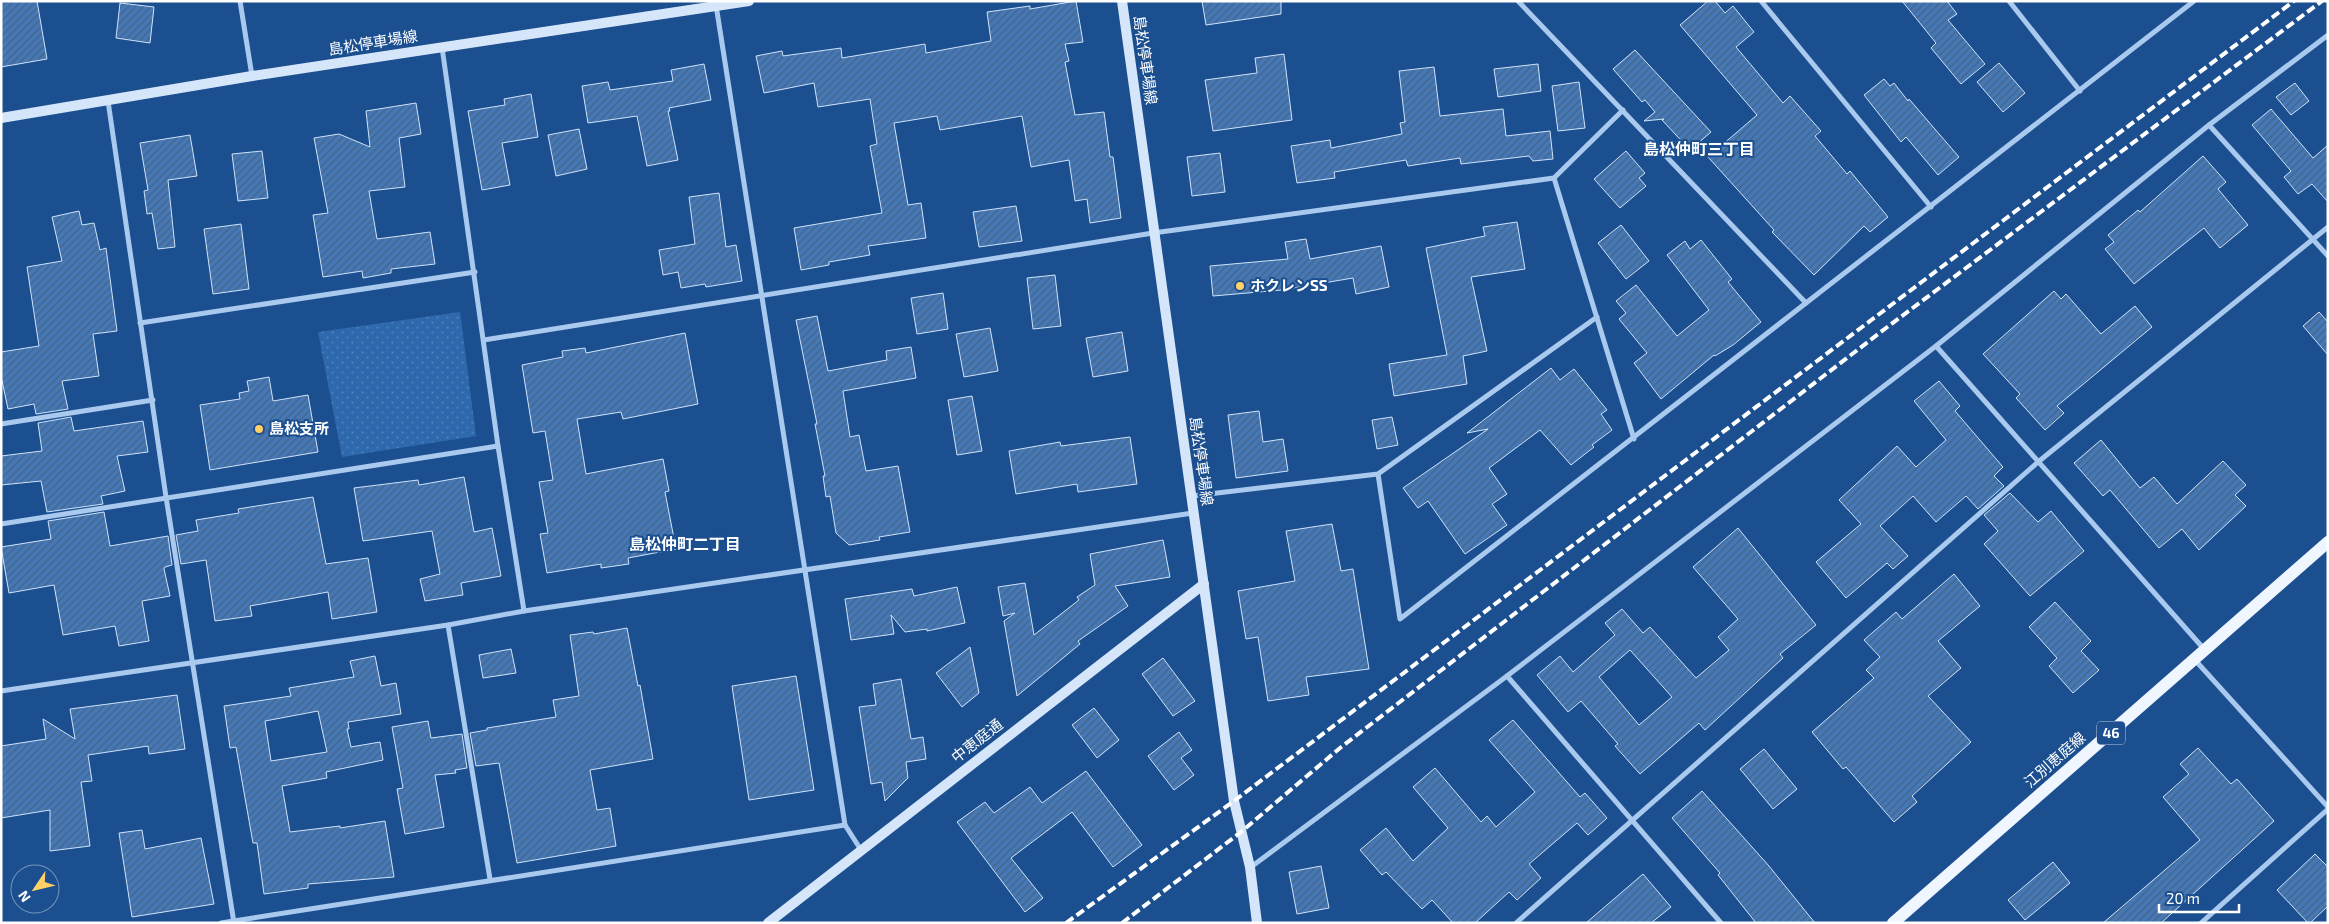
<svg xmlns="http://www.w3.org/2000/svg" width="2329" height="924" font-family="'Exo 2','Noto Sans JP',sans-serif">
<defs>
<pattern id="grass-dots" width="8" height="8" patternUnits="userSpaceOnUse" patternTransform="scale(1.25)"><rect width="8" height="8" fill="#2e69ad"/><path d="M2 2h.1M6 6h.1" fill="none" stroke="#4d80b9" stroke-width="1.8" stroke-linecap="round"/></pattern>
<pattern id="building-hatch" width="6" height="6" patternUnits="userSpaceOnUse" patternTransform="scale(1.25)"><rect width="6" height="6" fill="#4478b7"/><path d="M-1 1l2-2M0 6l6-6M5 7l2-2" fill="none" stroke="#486282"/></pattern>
</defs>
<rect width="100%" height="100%" fill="#1b4f8f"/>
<!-- grass -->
<polygon fill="url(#grass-dots)" points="460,312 476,436 342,457 318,332"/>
<!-- building -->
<g fill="url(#building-hatch)" stroke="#cfe3fa" fill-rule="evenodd">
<polygon points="1,1 37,1 47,59 1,67"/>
<polygon points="1076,1 1083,42 1065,44 1069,61 1065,62 1075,115 1104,112 1110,157 1113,157 1121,218 1090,223 1087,199 1075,201 1069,160 1031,167 1022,116 940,130 937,116 894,123 908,205 921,203 926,238 868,246 870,255 829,262 829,265 801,270 794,228 882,213 870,146 877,144 870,99 818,107 814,83 764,93 756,56 782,51 783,56 841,48 842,58 925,44 926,53 991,41 987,12 1030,6 1030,9"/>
<polygon points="1202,1 1281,1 1281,14 1206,25"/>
<polygon points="1708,1 1715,1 1725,13 1733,6 1754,32 1736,47 1783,103 1790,96 1821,131 1815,136 1847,174 1850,171 1888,217 1870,232 1864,226 1814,275 1772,232 1774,230 1708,157 1757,115 1680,25"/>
<polygon points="1902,1 1947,1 1957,14 1948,20 1985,64 1961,84 1931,48 1936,43"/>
<polygon points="120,3 154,7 150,43 116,38"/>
<polygon points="1635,50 1711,132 1690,150 1662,120 1664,119 1644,121 1655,112 1645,100 1642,102 1613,69"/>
<polygon points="1284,54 1292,120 1213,131 1205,80 1257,73 1255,58"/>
<polygon points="1999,63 2025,93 2003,112 1977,82"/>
<polygon points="704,64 711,100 669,108 670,111 668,111 678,160 647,166 637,116 588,123 582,86 608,82 610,90 673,81 671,70"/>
<polygon points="1538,64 1541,91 1498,97 1494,69"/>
<polygon points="1434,67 1440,116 1503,109 1506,136 1550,131 1553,159 1533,161 1529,156 1461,164 1460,158 1408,166 1406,160 1334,172 1335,178 1297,183 1291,146 1330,140 1331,148 1402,134 1400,123 1405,122 1399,71"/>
<polygon points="1884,79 1890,86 1894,83 1908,101 1909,99 1959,157 1938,175 1906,137 1901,142 1864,95"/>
<polygon points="1579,82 1585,128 1558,131 1552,86"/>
<polygon points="2295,83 2309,101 2291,115 2276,97"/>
<polygon points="531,94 538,137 502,143 510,185 482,190 468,111 505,105 504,99"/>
<polygon points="416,103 421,134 399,138 405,187 369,191 377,239 430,232 435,264 391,269 391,273 363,278 362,271 323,277 313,215 328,213 314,138 339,134 370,147 366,111"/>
<polygon points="2271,109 2313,158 2328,145 2328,202 2312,184 2298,194 2284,177 2291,171 2252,125"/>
<polygon points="579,129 587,169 556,176 548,135"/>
<polygon points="190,135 197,176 168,180 175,247 158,249 152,213 147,214 144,191 148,190 140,143"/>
<polygon points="262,151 268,198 238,201 232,154"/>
<polygon points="1626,151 1645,173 1639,178 1646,186 1620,208 1594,179"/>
<polygon points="1220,153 1225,192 1192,196 1187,157"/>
<polygon points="2203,156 2226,182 2218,189 2248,225 2220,248 2204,228 2134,284 2105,249 2114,242 2108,235 2138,210 2140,212"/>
<polygon points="719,193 726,247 736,245 742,281 706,287 705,284 681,288 678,272 663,275 659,250 695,244 689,197"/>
<polygon points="1016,206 1022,241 979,247 973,212"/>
<polygon points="79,211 82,225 94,223 100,250 106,248 117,331 93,334 99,376 62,381 68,409 36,414 34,404 8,409 1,376 1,352 39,346 27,267 62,261 52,217"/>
<polygon points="1517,222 1525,269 1471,277 1487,351 1463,356 1467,384 1394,396 1389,364 1447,355 1426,248 1485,236 1483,227"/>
<polygon points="241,224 249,289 213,294 204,229"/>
<polygon points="1621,225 1649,261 1626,279 1598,243"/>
<polygon points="1306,239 1310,259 1381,246 1389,287 1356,294 1353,278 1282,290 1213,296 1210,266 1288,259 1285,242"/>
<polygon points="1701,240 1732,279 1728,282 1761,322 1733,345 1715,356 1714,355 1661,399 1634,363 1647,353 1619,319 1626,313 1616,301 1636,285 1677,336 1709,310 1667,255 1685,241 1690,249"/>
<polygon points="1055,275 1061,326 1033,329 1027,278"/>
<polygon points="2054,291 2061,299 2066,294 2101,334 2135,306 2152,327 2057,406 2064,413 2045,430 2016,398 2020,394 1983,354"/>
<polygon points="943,293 948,329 917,334 911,298"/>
<polygon points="2319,312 2328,322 2328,355 2303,326"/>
<polygon points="817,316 828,371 887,360 886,351 911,347 916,378 843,391 850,437 859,435 866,471 898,466 910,532 879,537 880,540 849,545 836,533 830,496 826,497 823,476 825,476 815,424 817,424 796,320"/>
<polygon points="990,328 998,371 964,377 956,334"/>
<polygon points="1122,332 1128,371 1093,377 1086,338"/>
<polygon points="685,333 698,404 623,419 621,412 577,419 586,474 663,459 669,491 665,492 676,549 628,558 629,564 601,568 601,564 547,573 540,534 548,533 539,482 553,480 545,431 533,433 522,365 563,357 562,351 585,348 586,353"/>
<polygon points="1551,368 1560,380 1574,369 1607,410 1601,414 1612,430 1592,445 1594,447 1571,465 1540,430 1489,468 1507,494 1492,504 1507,525 1465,554 1428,501 1418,508 1403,488 1488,429 1467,433"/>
<polygon points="269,377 273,401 308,395 318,452 210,470 200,405 240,399 239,393 249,391 247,381"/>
<polygon points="1939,381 1960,406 1955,411 2003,467 1994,476 2004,486 1978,509 1966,496 1936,522 1913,496 1880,526 1908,556 1893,569 1887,563 1846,598 1816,562 1861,524 1839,500 1897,446 1916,467 1946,440 1914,401"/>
<polygon points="972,396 982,451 957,455 948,400"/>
<polygon points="1259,411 1263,442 1283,439 1288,471 1236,478 1228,415"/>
<polygon points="71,417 74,431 143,421 148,452 117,456 125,491 101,496 103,504 47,512 41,481 1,485 1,456 42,451 38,423"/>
<polygon points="1392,417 1398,445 1377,449 1372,420"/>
<polygon points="1130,437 1137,484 1078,492 1077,484 1016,494 1009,451 1060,442 1061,446"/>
<polygon points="2101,440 2140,488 2154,477 2177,504 2223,461 2246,485 2235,495 2246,506 2199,550 2182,529 2159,548 2110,490 2103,496 2074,463"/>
<polygon points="464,477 474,532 492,528 501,576 461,583 463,595 425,601 420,579 440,574 432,531 363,541 354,488 418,480 419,485"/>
<polygon points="2010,493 2038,522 2051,511 2084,551 2030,596 1984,544 1998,531 1984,515"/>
<polygon points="313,497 326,564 368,558 377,612 332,619 328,592 250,606 252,616 215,621 206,560 181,564 176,535 198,531 196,520 239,513 238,509"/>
<polygon points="104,512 110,546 168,536 172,565 165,567 164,569 170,596 142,601 149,641 119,646 115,626 63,635 54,585 9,593 1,547 51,539 48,521"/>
<polygon points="1332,524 1341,571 1353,569 1369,669 1306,677 1309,695 1268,701 1258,637 1246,639 1238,591 1295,581 1286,531"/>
<path d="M1738,528l78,97 -36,29 3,4 -78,72 -6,-7 -59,51 -25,-28 3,-2 -37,-43 -13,11 -31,-37 23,-19 13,16 42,-37 -10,-12 17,-14 21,24 7,-6 46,51 33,-28 -11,-13 20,-18 -45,-52zM1630,650l42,47 -33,28 -40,-48z"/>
<polygon points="1163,540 1170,577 1115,586 1128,606 1078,641 1080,644 1017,696 1004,621 1015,613 1003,616 998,587 1025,583 1034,635 1079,600 1077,597 1095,585 1090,554"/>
<polygon points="1954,574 1980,606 1938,641 1961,668 1928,696 1971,742 1912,796 1917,802 1894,822 1846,767 1843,769 1812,732 1874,678 1866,670 1880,657 1864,640 1896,612 1902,619"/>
<polygon points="957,587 965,623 927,631 927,629 905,632 891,615 894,634 851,640 845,599 912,589 914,596"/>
<polygon points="2055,602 2091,641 2081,651 2099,670 2073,693 2049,666 2057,658 2029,627"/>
<polygon points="627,628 638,686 640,685 653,759 590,770 597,810 610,808 616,846 517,863 499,763 476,766 470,733 487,730 487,728 556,717 553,700 579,696 570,635 593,632 594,634"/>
<polygon points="970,647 979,693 962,707 936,673"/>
<polygon points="511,649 516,673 483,678 479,655"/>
<path d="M375,656l6,30 15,-3 5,31 -53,8 1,7h-2l4,18 29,-5 3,18 -57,12 1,6 -45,8 8,46 50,-6v2l45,-7 9,56 -86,7v4l-44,6 -7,-51h-4l-17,-96 -6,1 -6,-42 67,-10 -2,-8 65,-11 -4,-16zM318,711l9,41 -56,9 -6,-40z"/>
<polygon points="1163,658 1195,701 1173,716 1142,674"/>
<polygon points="796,676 814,790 749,800 732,686"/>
<polygon points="901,679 911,739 923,737 926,759 906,762 908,778 885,801 882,782 871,784 859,707 876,705 873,684"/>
<polygon points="177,695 185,749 149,754 148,746 88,755 92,781 81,782 90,846 50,851 50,810 1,818 1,746 46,739 43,719 75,739 70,709"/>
<polygon points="1094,708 1119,740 1097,758 1072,725"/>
<polygon points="1513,720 1580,797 1585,793 1607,818 1588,835 1577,823 1529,864 1541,878 1517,900 1509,892 1475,923 1453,923 1432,900 1422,909 1386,872 1382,875 1360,850 1386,828 1413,861 1448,828 1413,787 1435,768 1481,822 1487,816 1496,827 1535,792 1489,740"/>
<polygon points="428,721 431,738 462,734 467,768 455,770 456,773 435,775 444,827 405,834 397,789 403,788 392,727"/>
<polygon points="1179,732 1192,750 1181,758 1194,775 1174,790 1148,756"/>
<polygon points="2198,748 2231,784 2237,779 2274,821 2161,923 2103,923 2200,840 2163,797 2189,774 2180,764"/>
<polygon points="1764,749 1797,789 1773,809 1740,769"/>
<polygon points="1086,771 1142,845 1113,867 1072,812 1011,858 1043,898 1025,912 957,822 985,802 994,813 1030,787 1042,803"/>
<polygon points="1702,791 1769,866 1815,923 1756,923 1718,875 1720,873 1672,818"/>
<polygon points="142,830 145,849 201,838 214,904 132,917 119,833"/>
<polygon points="2315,854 2328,867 2328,906 2310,923 2308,923 2277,890"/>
<polygon points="2053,862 2070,883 2025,920 2008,900"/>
<polygon points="1321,866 1329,908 1297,914 1289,872"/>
<polygon points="1643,874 1671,907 1651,923 1586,923"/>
</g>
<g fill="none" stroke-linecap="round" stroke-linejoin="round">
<!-- street -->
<g stroke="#a9c9ee" stroke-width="5">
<polyline points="240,1 252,76"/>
<polyline points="1518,1 1806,303"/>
<polyline points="1761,1 1931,207"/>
<polyline points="2009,1 2080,91"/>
<polyline points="716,5 845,825 861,850"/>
<polyline points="442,47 498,446 524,611"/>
<polyline points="108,101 166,497 234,923"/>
<polyline points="2209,125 2328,256"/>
<polyline points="1554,178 1634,439"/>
<polyline points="140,323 475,272"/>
<polyline points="484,340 1153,233 1554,178 1623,110"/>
<polyline points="1936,346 2204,649"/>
<polyline points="1,424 153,400"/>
<polyline points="1378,474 1400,619 2194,1"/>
<polyline points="1192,496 1378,474 1597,317"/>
<polyline points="1,524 498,446"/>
<polyline points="448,625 490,879"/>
<polyline points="2195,660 2328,807"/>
<polyline points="1507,676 1721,923"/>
<polyline points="1,691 448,625 524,611 1193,513"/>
<polyline points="1251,867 1507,676 1936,346 2209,125 2328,35"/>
<polyline points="221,923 845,825"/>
<polyline points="1516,923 2038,462 2328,227"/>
<polyline points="2201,923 2328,809"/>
</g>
<!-- secondary -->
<g stroke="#d6e6fa" stroke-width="10">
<polyline points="1122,1 1234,801 1250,867 1257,923"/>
<polyline points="1,118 252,76 749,1"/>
<polyline points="768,923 1204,584"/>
</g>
<!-- primary -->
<polyline stroke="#f0f6ff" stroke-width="12" points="1893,923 2328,542"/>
<!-- rail -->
<g stroke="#fff" stroke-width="4" stroke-dasharray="9 4" stroke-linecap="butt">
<polyline points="1066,923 1234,801 2294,1"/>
<polyline points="1122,923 1241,832 1340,748 1886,328 2322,1"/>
</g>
</g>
<!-- markers -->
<g fill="#ffd166" stroke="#1b4f8f" stroke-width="2">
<circle cx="1240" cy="286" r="5"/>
<circle cx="259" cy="429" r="5"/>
</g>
<g text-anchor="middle" stroke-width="4" stroke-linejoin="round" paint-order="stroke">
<!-- shield labels -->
<rect fill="#1b4f8f" stroke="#bbcadd" stroke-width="1" x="2097" y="721.5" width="28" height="23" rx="4"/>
<g font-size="14" font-weight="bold" fill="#fff">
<text x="2111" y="738">46</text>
</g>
<!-- street labels -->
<g font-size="15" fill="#fff" stroke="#1b4f8f">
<text transform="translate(373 43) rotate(-9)" y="5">島松停車場線</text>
<text transform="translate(1145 60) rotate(82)" y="5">島松停車場線</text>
<text transform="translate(1201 461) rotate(82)" y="5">島松停車場線</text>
<text transform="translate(977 741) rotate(-38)" y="5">中恵庭通</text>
<text transform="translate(2055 760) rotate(-41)" y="5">江別恵庭線</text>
</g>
<!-- poi labels -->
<g font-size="15" font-weight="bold" fill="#fff" stroke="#1b4f8f" text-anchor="start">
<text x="1250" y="291">ホクレンSS</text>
<text x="269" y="434">島松支所</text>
</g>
<!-- neighbourhood labels -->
<g font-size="16" font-weight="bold" fill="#fff" stroke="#1b4f8f">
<text x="1699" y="155">島松仲町三丁目</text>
<text x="685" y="550">島松仲町二丁目</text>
</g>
</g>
<!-- border -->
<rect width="2329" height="924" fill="none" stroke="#ffffff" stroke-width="5"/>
<!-- north arrow -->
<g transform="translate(35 889) rotate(235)"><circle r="24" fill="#1b4f8f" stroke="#7695bc"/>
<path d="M0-4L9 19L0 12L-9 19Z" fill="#ffd166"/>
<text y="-8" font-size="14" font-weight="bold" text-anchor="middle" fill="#ffffff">N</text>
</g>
<!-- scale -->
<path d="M2159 904v8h80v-8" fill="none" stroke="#ffffff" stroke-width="2.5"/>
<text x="2166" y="904" font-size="15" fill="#ffffff" stroke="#1b4f8f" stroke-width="4" paint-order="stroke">20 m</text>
</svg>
